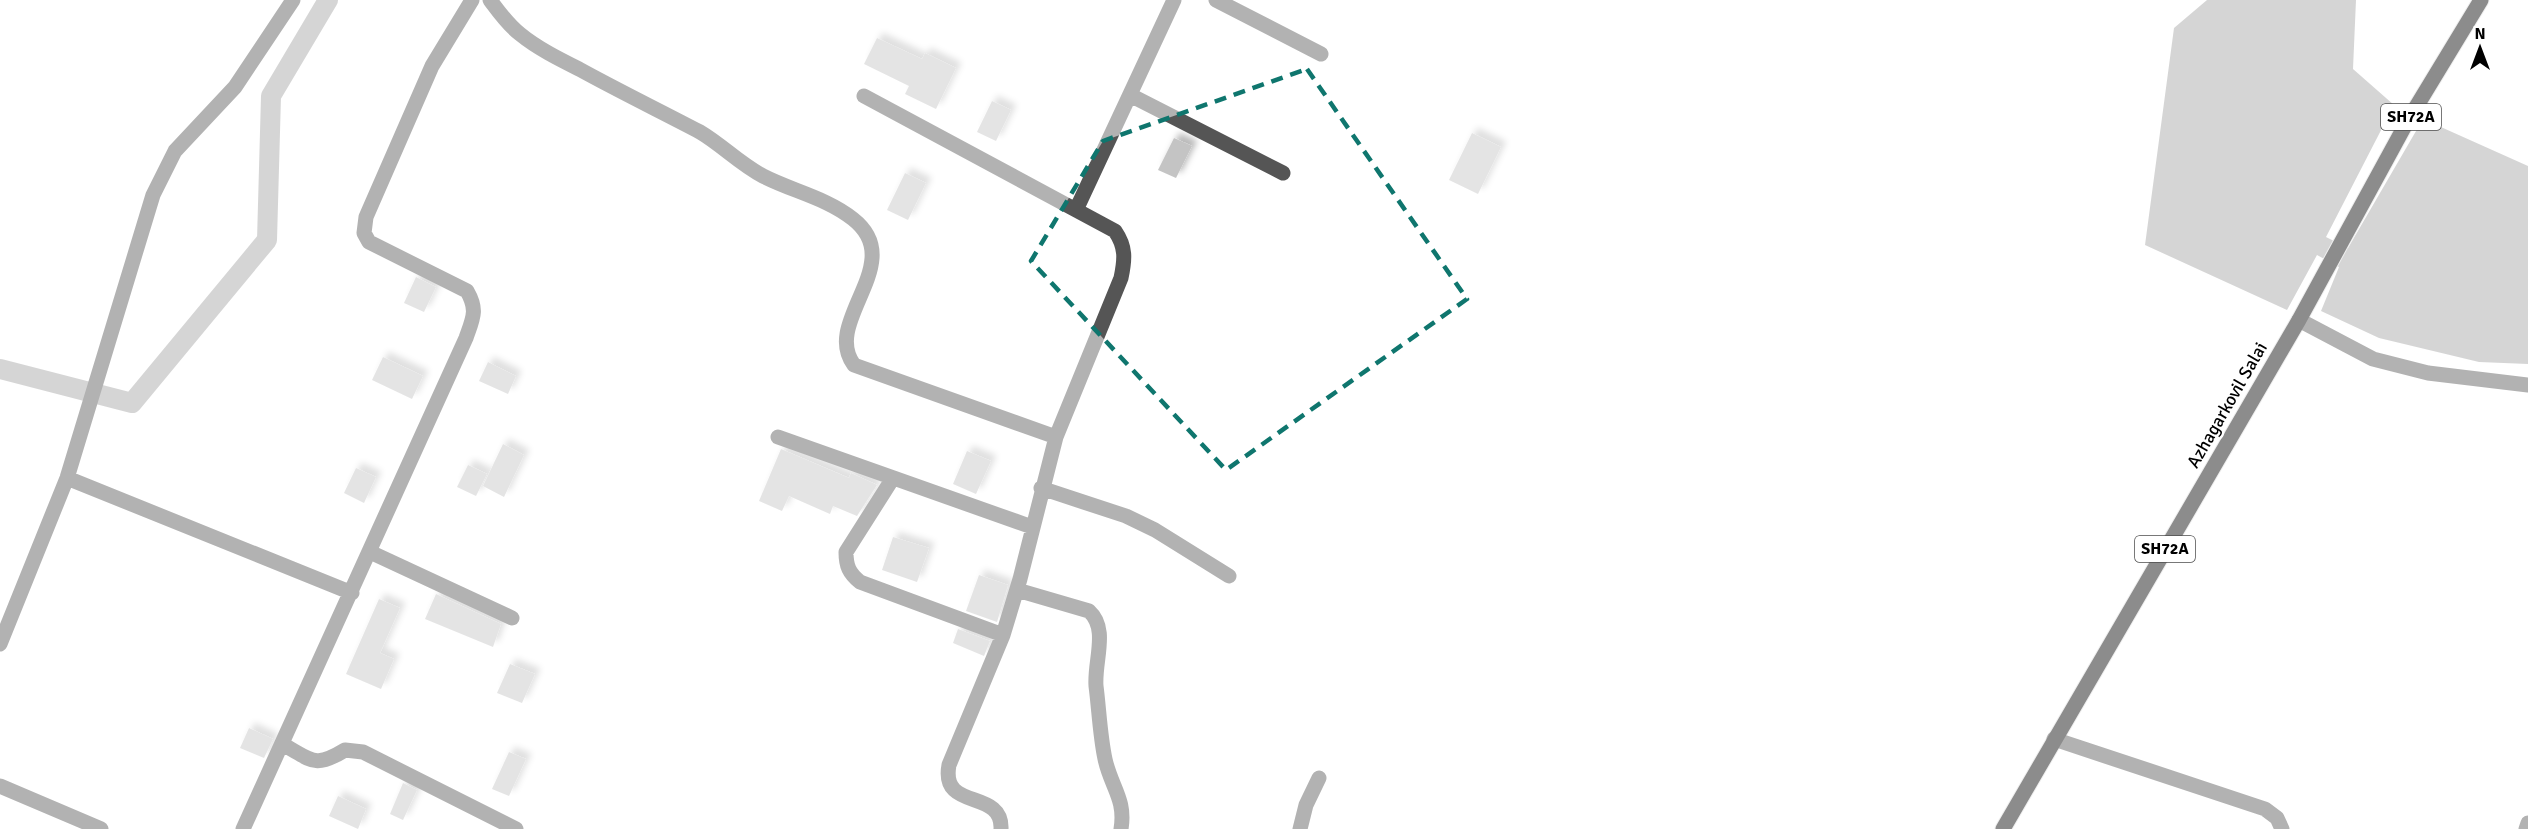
<svg xmlns="http://www.w3.org/2000/svg" width="2528" height="829" viewBox="0 0 2528 829" font-family="Signika,sans-serif">
  <defs>
    <filter id="shadow"><feDropShadow dx="5.5" dy="-5.5" stdDeviation="3" flood-color="#0004"/></filter>
  </defs>
  <rect width="100%" height="100%" fill="#fff"/>
  <path fill="#a3a3a3" d="M2207,0H2356L2353,69L2394,105L2326,237L2348,248L2423,119L2528,166V364L2479,362L2379,338L2321,311L2339,267L2317,255L2287,310L2145,245L2174,28Z"/>
  <g fill="none" stroke-linecap="round" stroke-linejoin="round">
    <path stroke="#a3a3a3" stroke-width="20" d="M0,369L132,403L267,240L271,96L328,0"/>
  </g>
  <path fill="#c4c4c4" filter="url(#shadow)" d="M877,38L922,59L925,53L956,68L936,109L905,94L909,86L864,64Z
    M992,101L1011,110L996,141L977,132Z
    M1472,133L1501,147L1478,194L1449,180Z
    M1174,138L1192,146L1176,178L1158,170Z
    M905,173L926,183L908,220L887,210Z
    M416,277L436,287L424,312L404,303Z
    M383,357L423,376L412,399L372,380Z
    M488,362L516,376L508,394L479,381Z
    M503,444L524,455L504,497L483,486Z
    M781,449L849,478L851,473L877,485L857,516L833,506L830,514L789,496L782,511L759,501Z
    M967,451L991,461L976,494L953,484Z
    M468,465L487,474L476,496L457,487Z
    M356,468L376,477L364,503L344,493Z
    M893,537L929,548L917,582L882,570Z
    M979,575L1008,585L997,622L966,611Z
    M436,594L501,624L493,647L425,619Z
    M379,599L400,608L380,653L394,659L381,689L346,674Z
    M958,629L990,641L984,656L953,643Z
    M510,664L535,674L522,703L497,693Z
    M249,728L273,739L264,758L240,748Z
    M509,752L526,759L509,796L492,789Z
    M403,783L417,790L403,820L390,814Z
    M338,796L366,809L358,829L329,816Z"/>
  <g fill="none" stroke-linecap="round" stroke-linejoin="round">
    <defs>
      <path id="major" d="M2003,829L2299,320L2407,122L2481,0"/>
    </defs>
    <use href="#major" stroke="#dbdbdb" stroke-width="17"/>
    <path stroke="#555" stroke-width="15" d="M490,0C499,12 508,25 520,34C537,48 559,59 579,69C619,91 660,111 700,132C722,145 740,164 763,176C792,191 827,198 853,219C909,263 821,321 854,365L1056,437
      M1216,0L1321,54
      M1130,95L1283,173
      M864,96L1115,231C1126,247 1125,259 1121,278L1056,437L1020,579L1003,635L949,765C940,812 1003,788 1001,829
      M1076,210L1174,0
      M2299,320L2373,359L2428,373L2528,385
      M778,437L1032,527
      M67,478L352,593
      M893,478L846,552C846,566 849,573 860,582L1003,635
      M1041,488L1126,516L1155,530L1229,576
      M370,552L512,618
      M1017,590L1089,611C1109,629 1094,661 1096,686C1099,709 1100,736 1105,759C1111,787 1126,799 1121,829
      M0,644L67,478L153,195L175,151L235,87L293,0
      M2054,739L2265,809L2277,818L2282,829
      M282,744C312,760 314,769 345,750L363,752L516,829
      M0,786L101,829
      M243,829L466,338C473,318 478,310 467,291L369,242L364,233L366,217L432,66L472,0
      M1300,829L1306,805L1319,778
      M2526,829L2528,823"/>
    <use href="#major" stroke="#000" stroke-width="15"/>
  </g>
  <path d="M0 0H2528V829H0ZM1307,69L1467,299L1226,470L1031,261L1103,141Z" fill="#fff" fill-opacity=".55" fill-rule="evenodd"/>
  <path fill="none" stroke="#0f766e" stroke-width="4.5" stroke-dasharray="12 8" stroke-linejoin="round" d="M1307,69L1467,299L1226,470L1031,261L1103,141Z"/>
  <g text-anchor="middle" dominant-baseline="central" stroke-width="4.5" stroke-linejoin="round" paint-order="stroke">
    <g fill="#fff" stroke="#4c4c4c" stroke-width="1.5">
      <rect x="2381" y="104" width="60" height="26" rx="4.5"/>
      <rect x="2135" y="536" width="60" height="26" rx="4.5"/>
    </g>
    <g font-size="16" font-weight="bold" fill="#000">
      <text x="2411" y="117">SH72A</text>
      <text x="2165" y="549">SH72A</text>
    </g>
    <g font-size="18" fill="#000" stroke="#fff">
      <text transform="translate(2227 405) rotate(-60)">Azhagarkovil Salai</text>
    </g>
  </g>
  <g transform="translate(2480 48)" stroke="#ffffff" stroke-width="4.5" paint-order="stroke">
  <path d="M0-4.5L10 22L0 15L-10 22Z" fill="#000000"/>
  <text y="-9" font-size="16" font-weight="bold" text-anchor="middle" fill="#000000">N</text>
  </g>
</svg>
